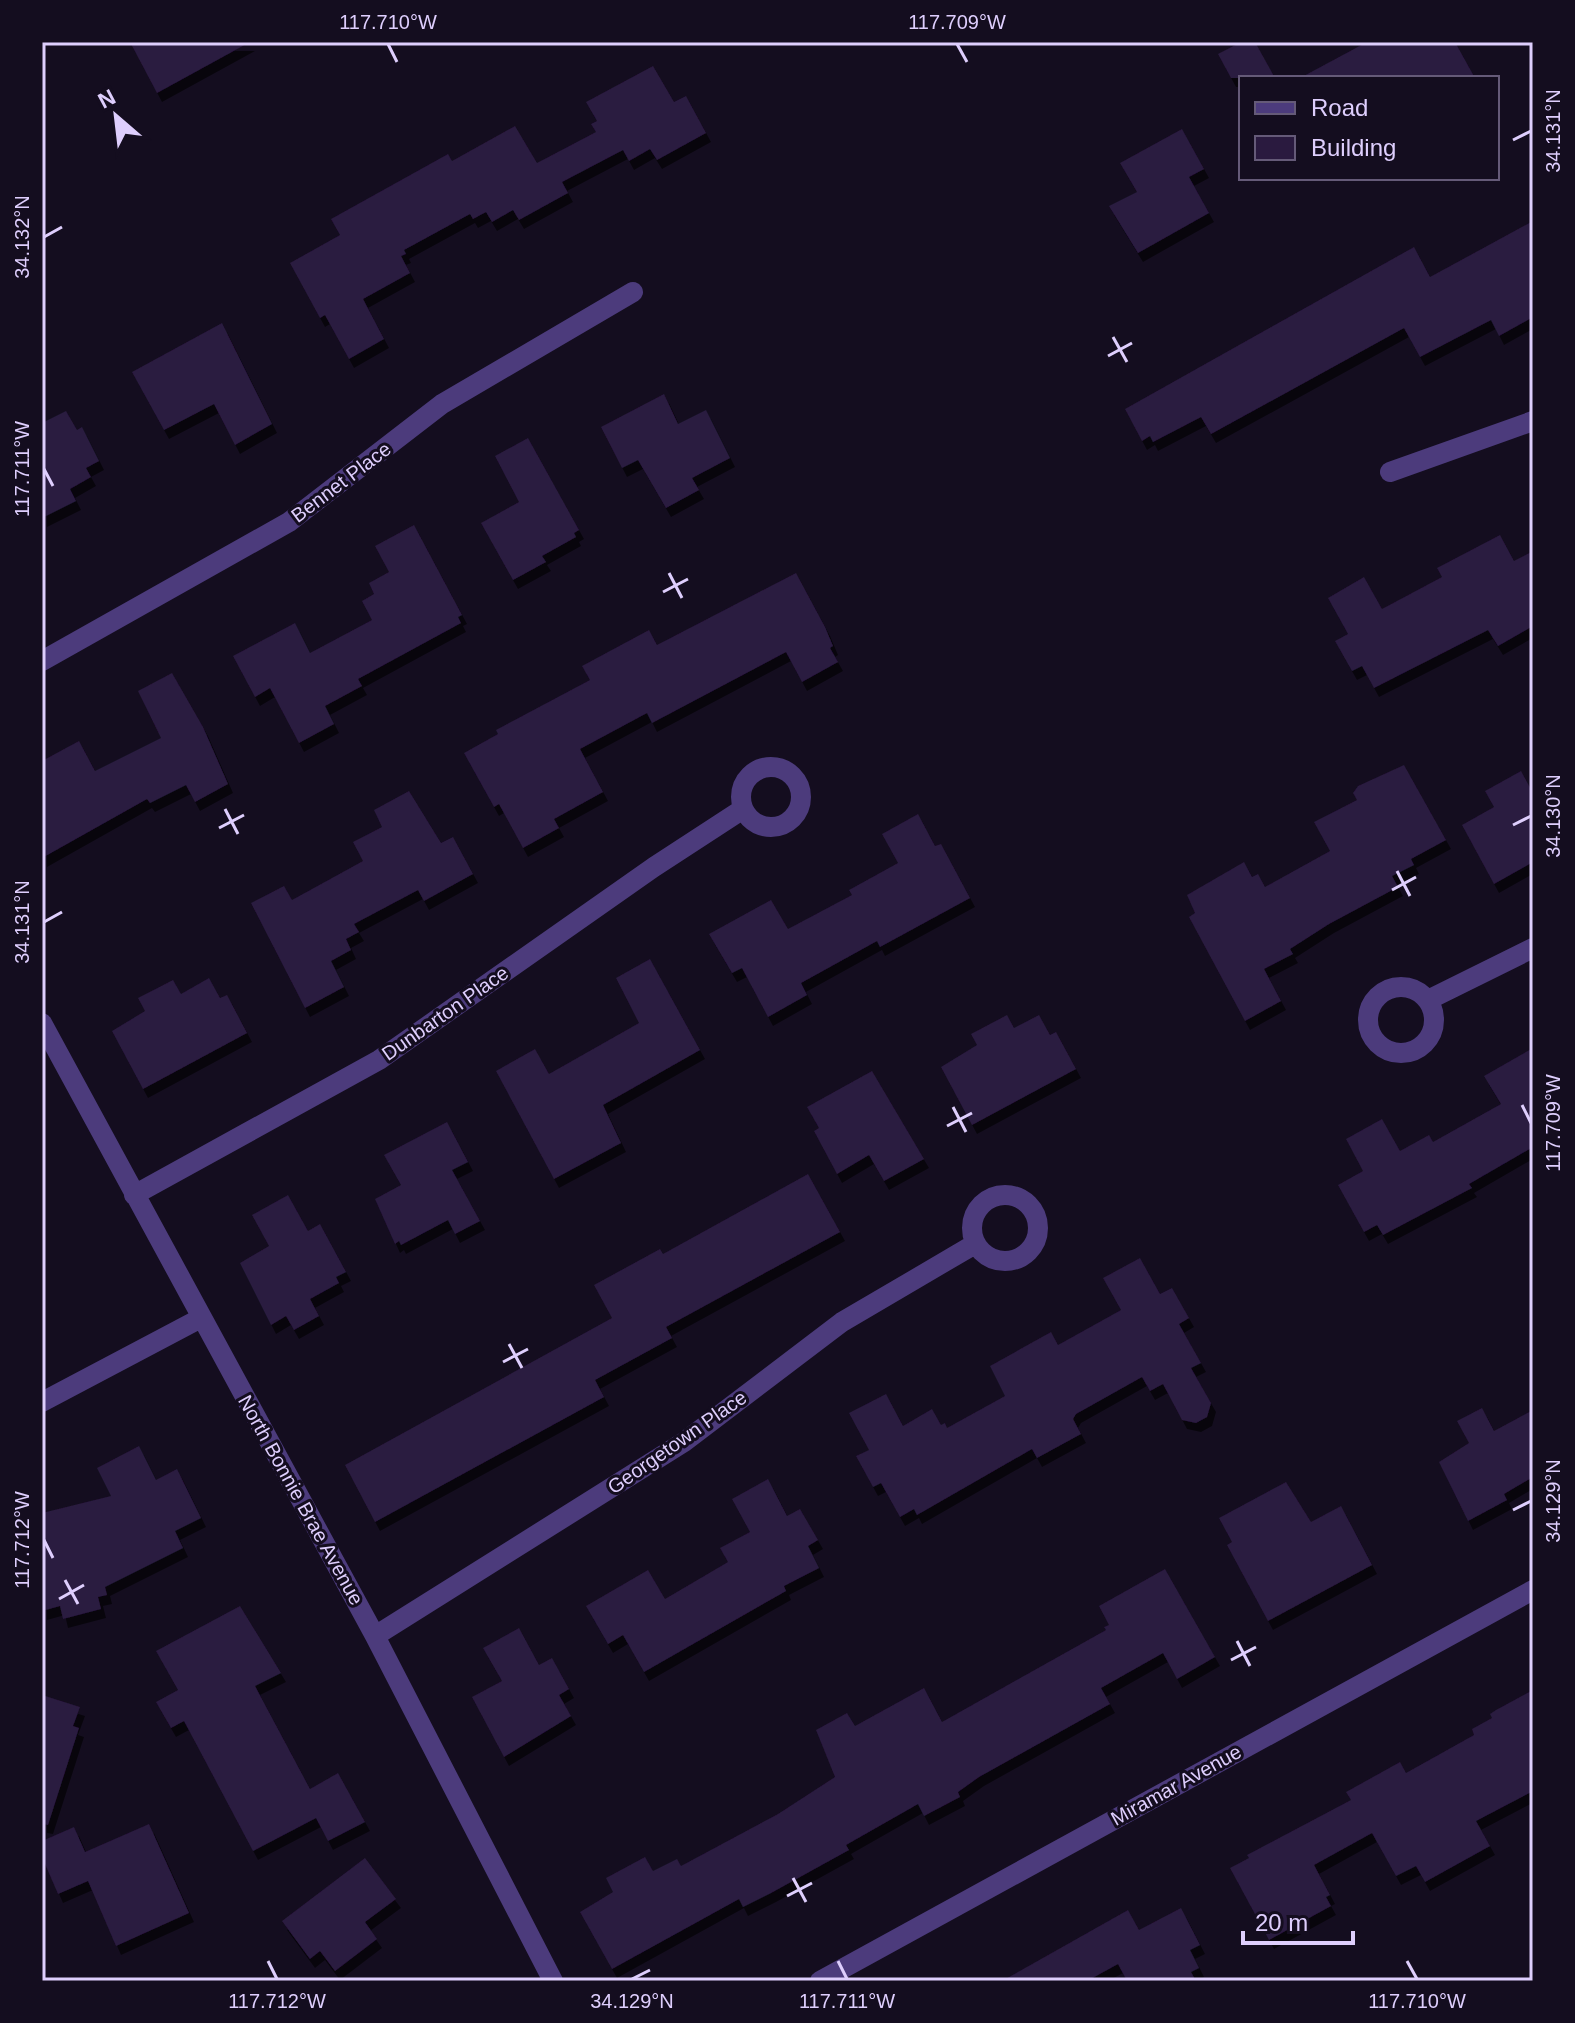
<svg xmlns="http://www.w3.org/2000/svg" width="1575" height="2023" viewBox="0 0 1575 2023" font-family="Arial,sans-serif">
  <defs>
    <filter id="shadow"><feDropShadow dx="5" dy="9" stdDeviation="0" flood-color="#0009"/></filter>
  </defs>
  <rect width="100%" height="100%" fill="#140d1f"/>
  <path fill="#2a1a3f" filter="url(#shadow)" d="M130,42H250L157,93Z
    M1241,42H1255L1275,78H1231L1218,54Z
    M1367,42H1455L1475,78H1300Z
    M653,66L674,102L686,96L706,133L657,160L650,149L629,161L623,150L562,182L568,193L519,220L513,210L492,222L486,212L473,219L470,214L404,250L406,254L401,256L410,273L363,299L384,339L349,359L325,315L320,318L290,263L340,235L331,219L448,154L452,161L515,126L537,163L596,132L591,124L597,121L586,102Z
    M1182,129L1204,169L1189,177L1209,213L1138,253L1109,206L1137,192L1120,163Z
    M1533,221V317L1499,336L1491,320L1420,357L1404,328L1211,434L1201,417L1153,442L1150,436L1142,441L1125,409L1414,247L1430,277Z
    M222,323L272,424L235,445L214,404L164,430L132,372Z
    M664,394L678,424L706,410L730,458L692,478L699,490L666,508L638,460L622,468L601,427Z
    M66,411L77,430L82,427L99,461L86,468L91,477L70,489L76,501L42,518V423Z
    M528,438L579,530L574,533L576,537L542,556L546,562L513,580L481,523L519,502L495,456Z
    M414,525L462,615L458,617L461,623L358,679L362,686L325,706L334,724L299,743L270,688L255,697L233,656L295,623L310,653L372,620L362,601L374,594L369,583L389,572L375,546Z
    M1500,535L1514,561L1533,551V626L1498,646L1488,630L1374,688L1362,666L1352,671L1335,641L1348,634L1328,598L1364,577L1382,609L1442,577L1437,568Z
    M796,573L825,627L833,646L830,648L838,662L802,682L786,652L652,723L647,713L580,749L603,792L554,819L559,828L523,848L499,804L494,807L464,753L498,734L496,730L590,680L582,666L649,630L657,645Z
    M172,673L203,727L228,784L195,802L186,785L150,803L147,799L42,858V761L79,741L95,771L161,738L138,691Z
    M1404,765L1446,840L1411,859L1414,865L1392,876L1398,887L1329,924L1290,949L1293,954L1264,969L1281,1001L1245,1021L1189,917L1195,913L1187,895L1244,862L1252,877L1258,874L1265,887L1330,851L1314,822L1357,800L1353,793L1358,786Z
    M1521,771L1533,793V862L1494,884L1462,825L1494,807L1485,791Z
    M409,791L441,843L453,837L473,874L424,901L418,890L354,924L359,932L346,939L351,950L331,961L344,987L305,1008L251,903L284,886L292,900L363,861L353,842L382,827L374,810Z
    M918,814L935,846L941,844L970,898L880,947L877,941L801,983L807,995L768,1017L742,968L732,973L709,934L771,900L788,929L852,895L849,890L898,863L882,834Z
    M650,959L700,1050L603,1105L621,1143L554,1179L496,1071L535,1049L549,1074L639,1023L616,978Z
    M209,978L220,998L227,995L247,1033L143,1089L112,1031L145,1011L138,998L173,980L181,994Z
    M1007,1015L1014,1028L1039,1015L1050,1035L1056,1032L1076,1069L972,1125L941,1067L977,1045L971,1034Z
    M1533,1048V1147L1469,1184L1472,1188L1383,1235L1377,1225L1364,1232L1338,1185L1363,1171L1346,1139L1382,1119L1400,1151L1429,1135L1433,1142L1501,1104L1484,1076Z
    M872,1071L924,1159L884,1181L869,1155L837,1174L814,1131L819,1128L807,1107Z
    M447,1122L468,1162L452,1170L480,1221L455,1234L448,1220L401,1245L399,1241L395,1244L375,1199L401,1185L384,1155Z
    M808,1174L840,1232L666,1327L672,1338L595,1380L604,1397L375,1522L345,1465L612,1318L594,1285L660,1249L663,1254Z
    M288,1195L308,1231L320,1224L346,1272L336,1277L339,1283L310,1299L319,1316L294,1330L286,1316L271,1325L240,1263L269,1246L252,1215Z
    M1140,1258L1160,1294L1172,1288L1189,1318L1179,1324L1201,1363L1191,1368L1211,1403L1207,1417L1196,1423L1182,1420L1163,1384L1150,1391L1142,1377L1076,1414L1073,1419L1081,1434L1037,1458L1032,1449L917,1515L914,1509L900,1517L881,1483L873,1487L856,1456L869,1450L849,1413L886,1394L903,1426L932,1409L941,1425L945,1423L947,1428L1005,1396L990,1366L1051,1332L1058,1345L1121,1310L1103,1278Z
    M1482,1408L1494,1431L1533,1410V1477L1504,1494L1507,1500L1468,1521L1439,1462L1469,1443L1457,1421Z
    M139,1446L156,1480L177,1469L201,1518L175,1531L183,1548L105,1587L107,1595L98,1597L101,1609L63,1619L60,1606L42,1611V1513L111,1496L97,1468Z
    M768,1479L787,1516L800,1509L818,1540L808,1546L819,1568L784,1586L786,1591L644,1672L623,1635L608,1644L586,1606L648,1570L665,1599L728,1562L720,1548L750,1532L732,1499Z
    M1286,1482L1311,1522L1341,1506L1372,1565L1268,1621L1227,1545L1232,1542L1219,1518Z
    M1165,1569L1215,1657L1177,1679L1163,1653L1101,1688L1110,1704L979,1777L958,1792L960,1797L924,1816L918,1804L846,1845L849,1850L771,1893L743,1907L739,1899L612,1969L580,1912L613,1892L606,1878L645,1857L653,1871L677,1859L681,1866L778,1814L835,1777L816,1730L847,1713L855,1726L924,1688L942,1722L1106,1630L1104,1627L1109,1625L1099,1606Z
    M240,1606L281,1673L255,1686L310,1789L338,1773L365,1822L328,1841L316,1818L253,1851L184,1721L171,1728L156,1702L178,1690L156,1651Z
    M519,1628L539,1665L552,1658L569,1689L559,1695L571,1716L504,1757L472,1697L502,1681L483,1648Z
    M1533,1690V1791L1476,1821L1490,1846L1425,1882L1416,1866L1396,1876L1372,1833L1314,1865L1330,1895L1326,1897L1331,1906L1269,1940L1230,1868L1249,1858L1247,1855L1351,1800L1346,1792L1400,1762L1406,1773L1474,1735L1472,1729L1492,1718L1490,1714L1496,1710Z
    M42,1695L80,1707L73,1726L79,1728L48,1825L42,1824Z
    M149,1824L189,1913L116,1946L88,1881L58,1894L42,1857V1841L74,1827L85,1852Z
    M365,1858L396,1899L365,1922L377,1939L335,1971L320,1951L310,1959L282,1921Z
    M1181,1908L1200,1945L1190,1950L1199,1968L1191,1972L1196,1981H1127L1118,1964L1087,1981H1002L1128,1910L1139,1930Z"/>
  <g fill="none" stroke-linecap="round" stroke-linejoin="round">
    <path stroke="#4c3b7c" stroke-width="20" d="M1390,472L1533,421
      M42,661L289,522L442,404L633,292
      M741 797a30 30 0 1 1 60 0a30 30 0 1 1-60 0Z
      M1368 1020a33 33 0 1 1 66 0a33 33 0 1 1-66 0Z
      M1428,1000L1533,948
      M42,1023L375,1636L553,1981
      M972 1228a33 33 0 1 1 66 0a33 33 0 1 1-66 0Z
      M134,1195L379,1060L654,867L743,809
      M42,1402L201,1318
      M375,1636L684,1442L842,1322L975,1244"/>
    <path stroke="#4c3b7c" stroke-width="20" d="M820,1981L1533,1590"/>
  </g>
  <path fill="none" stroke="#decefd" stroke-width="3" d="M388,44L397,62M957,44L967,62M1513,140L1531,131M44,237L62,227M1113,337L1127,362M1108,356L1132,343M44,469L53,486M669,573L682,598M663,592L688,579M225,809L238,834M1513,825L1531,816M219,828L244,815M1397,871L1410,896M1392,890L1416,877M44,922L62,912M1522,1105L1531,1123M953,1107L966,1132M947,1126L972,1113M509,1344L522,1368M503,1362L528,1349M1513,1510L1531,1501M44,1540L53,1558M65,1580L78,1604M59,1599L84,1585M1237,1641L1250,1666M1231,1660L1256,1647M793,1878L806,1902M787,1896L812,1883M268,1961L277,1979M838,1961L847,1979M1407,1961L1417,1979M632,1979L650,1970"/>
  <g text-anchor="middle" dominant-baseline="central" stroke-width="6" stroke-linejoin="round" paint-order="stroke">
    <g font-size="20" fill="#decefd" stroke="#140d1f">
      <text transform="translate(341 482) rotate(-37)">Bennet Place</text>
      <text transform="translate(445 1013) rotate(-35)">Dunbarton Place</text>
      <text transform="translate(677 1442) rotate(-35)">Georgetown Place</text>
      <text transform="translate(301 1500) rotate(61)">North Bonnie Brae Avenue</text>
      <text transform="translate(1176 1785) rotate(-29)">Miramar Avenue</text>
    </g>
  </g>
  <rect width="1575" height="2023" fill="none" stroke="#140d1f" stroke-width="88"/>
  <rect x="1239" y="76" width="260" height="104" fill="#140d1f" stroke="#655a78" stroke-width="2"/>
  <rect x="1255" y="102" width="40" height="12" fill="#4c3b7c" stroke="#655a78" stroke-width="2"/>
  <text x="1311" y="116" font-size="24" fill="#decefd">Road</text>
  <rect x="1255" y="136" width="40" height="24" fill="#2a1a3f" stroke="#655a78" stroke-width="2"/>
  <text x="1311" y="156" font-size="24" fill="#decefd">Building</text>
  <g transform="translate(116 116) rotate(332)" stroke="#140d1f" stroke-width="6" paint-order="stroke">
  <path d="M0-6L14 30L0 20L-14 30Z" fill="#decefd"/>
  <text y="-12" font-size="22" font-weight="bold" text-anchor="middle" fill="#decefd">N</text>
  </g>
  <path d="M1243 1931v12h110v-12" fill="none" stroke="#decefd" stroke-width="4"/>
  <text x="1255" y="1931" font-size="24" fill="#decefd" stroke="#140d1f" stroke-width="6" paint-order="stroke">20 m</text>
  <rect x="44" y="44" width="1487" height="1935" fill="none" stroke="#decefd" stroke-width="3"/>
  <g font-size="20" text-anchor="middle" fill="#decefd">
    <text x="388" y="29">117.710°W</text>
    <text x="957" y="29">117.709°W</text>
    <text transform="translate(1553 131) rotate(-90)" y="7">34.131°N</text>
    <text transform="translate(22 237) rotate(-90)" y="7">34.132°N</text>
    <text transform="translate(22 469) rotate(-90)" y="7">117.711°W</text>
    <text transform="translate(1553 816) rotate(-90)" y="7">34.130°N</text>
    <text transform="translate(22 922) rotate(-90)" y="7">34.131°N</text>
    <text transform="translate(1553 1123) rotate(-90)" y="7">117.709°W</text>
    <text transform="translate(1553 1501) rotate(-90)" y="7">34.129°N</text>
    <text transform="translate(22 1540) rotate(-90)" y="7">117.712°W</text>
    <text x="277" y="2008">117.712°W</text>
    <text x="632" y="2008">34.129°N</text>
    <text x="847" y="2008">117.711°W</text>
    <text x="1417" y="2008">117.710°W</text>
  </g>
</svg>
